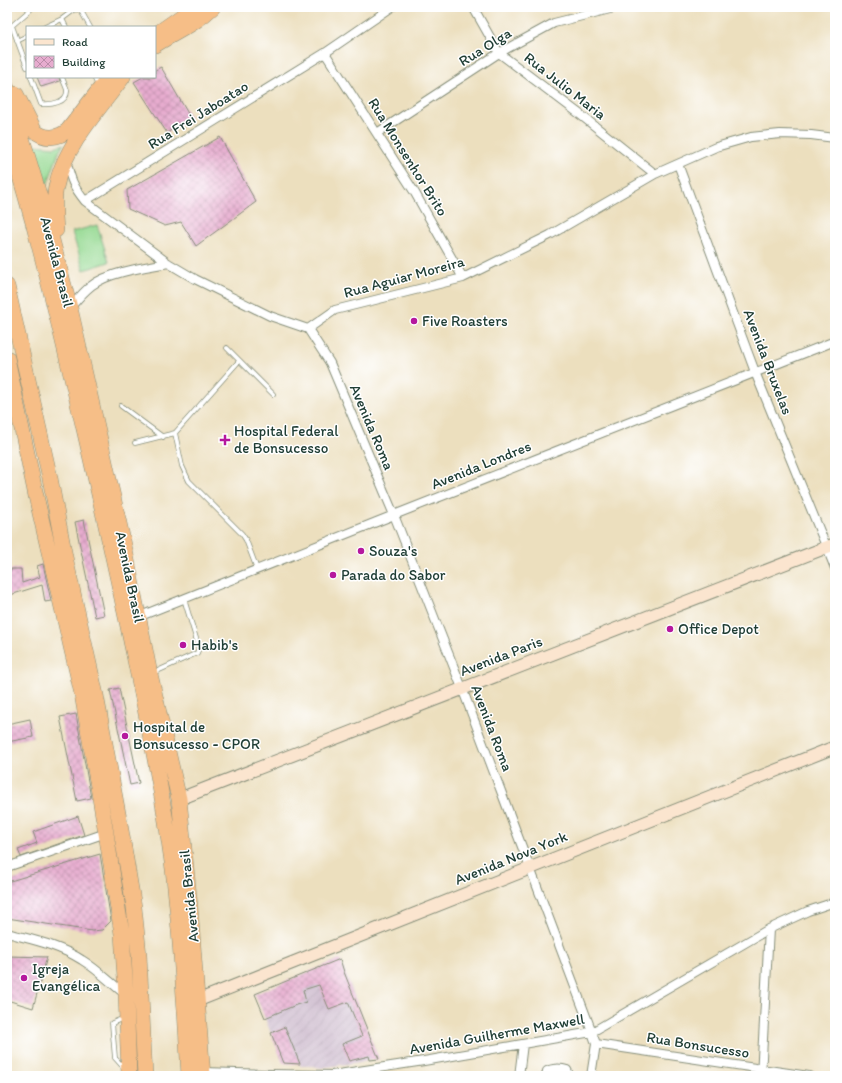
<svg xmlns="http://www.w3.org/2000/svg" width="842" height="1083" viewBox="0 0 842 1083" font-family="Itim,sans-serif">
  <defs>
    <pattern id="industrial-furrows" width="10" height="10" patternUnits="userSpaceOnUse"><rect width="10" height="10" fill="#cfbdcf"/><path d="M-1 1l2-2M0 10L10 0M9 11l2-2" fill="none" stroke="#b1a3b2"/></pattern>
    <pattern id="building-cross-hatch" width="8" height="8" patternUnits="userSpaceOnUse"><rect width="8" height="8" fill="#e7accf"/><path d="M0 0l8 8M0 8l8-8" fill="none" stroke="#bb8da9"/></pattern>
  </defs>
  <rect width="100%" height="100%" fill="#fff"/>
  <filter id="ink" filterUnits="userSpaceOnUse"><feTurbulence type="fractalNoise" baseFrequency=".025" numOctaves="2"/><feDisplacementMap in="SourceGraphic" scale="8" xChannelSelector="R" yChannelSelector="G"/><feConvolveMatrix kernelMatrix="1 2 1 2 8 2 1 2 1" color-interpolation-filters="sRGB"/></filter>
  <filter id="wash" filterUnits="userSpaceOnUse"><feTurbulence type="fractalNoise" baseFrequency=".012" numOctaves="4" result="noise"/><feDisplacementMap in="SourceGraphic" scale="16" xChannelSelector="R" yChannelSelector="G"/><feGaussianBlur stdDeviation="0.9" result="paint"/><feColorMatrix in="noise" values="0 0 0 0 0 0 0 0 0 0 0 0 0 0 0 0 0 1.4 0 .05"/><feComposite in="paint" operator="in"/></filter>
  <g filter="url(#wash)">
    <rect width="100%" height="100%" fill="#ecdfbe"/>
    <path fill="url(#industrial-furrows)" d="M340,959L379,1059L321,1068L312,1066H300V1064L283,1063L255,994Z"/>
    <path fill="#94d991" stroke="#5a8b62" d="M64,144L59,152L47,185L34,145L54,147Z
      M97,225L109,262L84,270L72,232Z"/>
    <g id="blocks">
      <path fill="url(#building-cross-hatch)" d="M161,67L190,117L167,133L134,82L143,77H155V70Z
        M37,77H59L60,81L41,87Z
        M220,137L256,202L196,246L181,222L165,226L128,209L127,190Z
        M84,520L104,615L95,617L75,522Z
        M43,564L51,601L45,602L42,585L7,596V572L11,571V569H21L22,583L40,577L37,566Z
        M119,688L139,783L130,785L110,690Z
        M76,714L91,798L77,801L60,717Z
        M30,719L33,737L7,742V724Z
        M78,816L84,835L21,857L18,850L37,843L33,832Z
        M100,854L111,921L102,930L92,931L7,918V882Z
        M7,956L47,957L33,1008L7,1000Z
        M340,959L344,972L379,1059L370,1060L369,1056L349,1061L342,1044L362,1036L348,1002L329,1009L319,985L303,990L306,1002L296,1005L265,1018L255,994Z
        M285,1027L300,1064L283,1063L271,1033Z"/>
    </g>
  </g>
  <g filter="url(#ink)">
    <use href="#blocks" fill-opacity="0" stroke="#868e79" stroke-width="1"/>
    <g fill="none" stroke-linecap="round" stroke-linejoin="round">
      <defs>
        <path id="lane" d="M62,19L74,10L80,9L90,27
          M12,26L27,67
          M45,27L62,19L66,27
          M7,30L30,10V7
          M17,41L27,36
          M31,77L41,104C50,105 68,103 67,90C66,86 63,81 62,77
          M94,77L98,86
          M227,348L273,394
          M121,406L163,437
          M175,433L182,466L189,481L242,534L246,540L257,569
          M135,443L175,433L239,361
          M153,673L197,653L199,648L184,599
          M124,1018L112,1023L115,1058L125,1069"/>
        <path id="street" d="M473,7L499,53L577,112L655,174
          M325,53L415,193L463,278
          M377,133L499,53L554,23L618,7
          M66,160C71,179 72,185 85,201L168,263L195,279L270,316L308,329
          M678,164L755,372L835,568
          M85,201L325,53L392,7
          M70,308C76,301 83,292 91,286C108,272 146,267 168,263
          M308,329L330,363L394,515L462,688L592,1032L596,1044L591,1076
          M308,329L335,310L463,278L550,235L655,174L716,147L751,137L780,134L811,135L835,138
          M138,617L394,515L835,341
          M7,867L106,833
          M7,933C33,940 59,945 82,960C97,969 111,983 125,994
          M596,1044L809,1076
          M203,1072L268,1074L332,1075L424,1061L592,1032L769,929L808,911L835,902
          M519,1076L523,1044
          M546,1076L547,1071C552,1068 561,1068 567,1070L568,1072V1076
          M761,1076L769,929"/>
        <path id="secondary" d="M179,799L835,544
          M199,1000L835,747"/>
        <path id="highway" d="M155,35L195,7
          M155,45C177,31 193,26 213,7
          M7,88L47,221L70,308L124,545L150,674L179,799L190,906L203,1076
          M16,94L35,131C45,140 59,138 68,130L109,77
          M7,134C38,231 60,330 84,429C99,493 113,557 127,622C144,704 162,786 173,869C181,938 185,1007 189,1076
          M56,230C55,216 53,201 56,187C63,148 100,108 123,77
          M7,286L50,478L65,557L96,695L120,824L134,907L139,955L145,1076
          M7,358L36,496L82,694L106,833L122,934L126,994L129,1076"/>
      </defs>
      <use href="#lane" stroke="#868e79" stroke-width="5.5"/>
      <use href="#street" stroke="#868e79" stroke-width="10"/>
      <use href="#secondary" stroke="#868e79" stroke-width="14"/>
      <use href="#highway" stroke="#868e79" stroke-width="16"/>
      <use href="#lane" stroke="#fff" stroke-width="4"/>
      <use href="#street" stroke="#fff" stroke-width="8"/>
      <use href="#secondary" stroke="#fbe5cf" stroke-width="12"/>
      <use href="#highway" stroke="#f6be87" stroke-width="15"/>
    </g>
  </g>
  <g fill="#b5179e" stroke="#fff" stroke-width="1.5">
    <circle cx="414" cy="321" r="4"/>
    <path d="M223 434h4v4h4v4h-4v4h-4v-4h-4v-4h4z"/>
    <circle cx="361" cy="551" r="4"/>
    <circle cx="333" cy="575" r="4"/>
    <circle cx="670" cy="629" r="4"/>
    <circle cx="183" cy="645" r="4"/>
    <circle cx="125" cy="736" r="4"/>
    <circle cx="24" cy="978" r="4"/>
  </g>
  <g text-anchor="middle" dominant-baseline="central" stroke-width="3" stroke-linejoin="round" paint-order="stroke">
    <g font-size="15" fill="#1f3d34" stroke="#fff">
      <text transform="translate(485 47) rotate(-32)">Rua Olga</text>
      <text transform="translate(565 86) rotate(38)">Rua Julio Maria</text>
      <text transform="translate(198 115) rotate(-32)">Rua Frei Jaboatao</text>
      <text transform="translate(408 157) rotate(58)">Rua Monsenhor Brito</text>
      <text transform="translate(57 262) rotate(75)">Avenida Brasil</text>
      <text transform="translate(404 277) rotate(-15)">Rua Aguiar Moreira</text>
      <text transform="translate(768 362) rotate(69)">Avenida Bruxelas</text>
      <text transform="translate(372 427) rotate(67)">Avenida Roma</text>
      <text transform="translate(481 465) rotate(-22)">Avenida Londres</text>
      <text transform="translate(130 577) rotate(78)">Avenida Brasil</text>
      <text transform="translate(501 656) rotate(-21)">Avenida Paris</text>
      <text transform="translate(492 728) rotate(69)">Avenida Roma</text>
      <text transform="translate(511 858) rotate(-22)">Avenida Nova York</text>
      <text transform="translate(189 896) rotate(-96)">Avenida Brasil</text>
      <text transform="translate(497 1034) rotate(-10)">Avenida Guilherme Maxwell</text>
      <text transform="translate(698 1045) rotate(9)">Rua Bonsucesso</text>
    </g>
    <g font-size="15" fill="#1f3d34" stroke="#fff" text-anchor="start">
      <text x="422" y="321">Five Roasters</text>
      <text x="234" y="431">Hospital Federal<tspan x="234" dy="17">de Bonsucesso</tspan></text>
      <text x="369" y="551">Souza's</text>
      <text x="341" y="575">Parada do Sabor</text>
      <text x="678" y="629">Office Depot</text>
      <text x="191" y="645">Habib's</text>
      <text x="133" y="727">Hospital de<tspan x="133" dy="17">Bonsucesso - CPOR</tspan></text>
      <text x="32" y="969">Igreja<tspan x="32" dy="17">Evangélica</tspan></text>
    </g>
  </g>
  <rect width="842" height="1083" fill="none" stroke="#fff" stroke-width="24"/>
  <rect x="26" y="26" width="130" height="52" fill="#ffffff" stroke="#a5b1ae"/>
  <rect x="34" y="39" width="20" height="6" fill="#fbe5cf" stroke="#a5b1ae"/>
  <text x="62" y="46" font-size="12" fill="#1f3d34">Road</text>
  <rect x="34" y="56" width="20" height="12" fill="url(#building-cross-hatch)" stroke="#a5b1ae"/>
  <text x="62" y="66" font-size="12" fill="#1f3d34">Building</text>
</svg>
